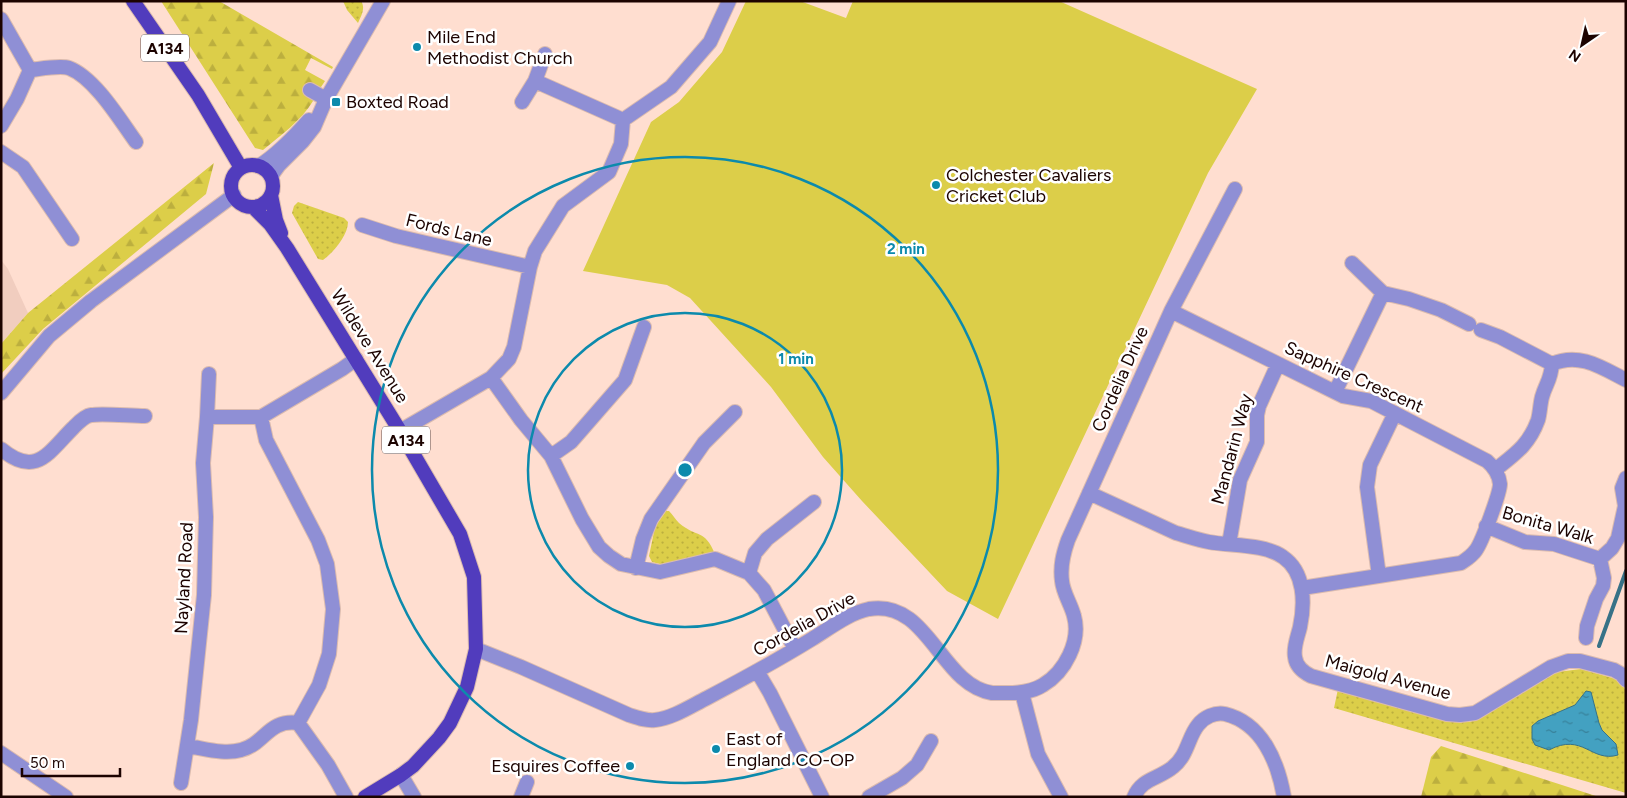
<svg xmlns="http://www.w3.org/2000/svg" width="1627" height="798" viewBox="0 0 1627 798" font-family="Figtree,sans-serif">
  <defs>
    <pattern id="grass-dots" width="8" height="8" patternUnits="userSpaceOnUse" patternTransform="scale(1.25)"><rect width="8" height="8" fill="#dcce49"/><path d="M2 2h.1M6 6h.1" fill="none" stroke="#bcaf3e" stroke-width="1.8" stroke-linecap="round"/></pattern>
    <pattern id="forest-firs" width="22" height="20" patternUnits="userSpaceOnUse" patternTransform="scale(1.25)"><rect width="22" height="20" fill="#dcce49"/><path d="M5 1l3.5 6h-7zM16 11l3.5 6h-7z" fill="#bcaf3e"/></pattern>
    <pattern id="water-ripples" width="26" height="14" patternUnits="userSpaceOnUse" patternTransform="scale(1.25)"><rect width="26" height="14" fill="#43a1c1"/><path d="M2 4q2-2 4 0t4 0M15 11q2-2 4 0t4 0" fill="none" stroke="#37819a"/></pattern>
  </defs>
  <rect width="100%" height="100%" fill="#ffded0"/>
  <path fill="#f1cdbf" d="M1,260L8,269L28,313L1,344Z"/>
  <path fill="url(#grass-dots)" d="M343,1H361C366,9 361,16 358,23L347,10Z
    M298,202L344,218L348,222C348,235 334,252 323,260L318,259L292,213L294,206Z
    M666,511H669C673,515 675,519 679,523C698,539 704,528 715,554L664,565L652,562L649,556L655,527Z
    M1581,669L1616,679L1622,683L1626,692V793L1334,708L1338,689L1469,722L1475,720L1557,672Z"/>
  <path fill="url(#forest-firs)" d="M161,1H219L333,67L332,69L311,58L305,70L325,81L321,87H317L307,83L303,89L313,98V101C301,121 281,135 263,150L255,148Z
    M214,163L206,194L43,329L1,374V344L28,313Z
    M1441,746L1599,797H1421L1431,757Z"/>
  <path fill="#dcce49" d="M746,1H800L846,18L853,1H1059L1257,89L1208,173L998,619L947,591L862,501L823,457L771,387L690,298L667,285L583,271L651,122L679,102L722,52Z"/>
  <path fill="url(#water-ripples)" stroke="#377287" d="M1586,691L1591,692L1599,723L1602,730L1616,744L1618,755C1591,763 1583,732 1549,750L1535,745L1532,739V726L1538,721L1575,705Z"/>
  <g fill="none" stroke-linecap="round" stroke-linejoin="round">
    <path stroke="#377287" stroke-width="4" d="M1599,646L1626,571"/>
    <defs>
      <path id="minor" d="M1,19L30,70L17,99L1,126
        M30,70C40,69 60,65 69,68C95,78 120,120 136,142
        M535,81L623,120
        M310,90L326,99
        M522,102L535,81L545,54
        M1,152L23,167L72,239
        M259,166C278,154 294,137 309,120
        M271,176L279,165L303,141L314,127L326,99L383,1
        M362,225L396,236L530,267
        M1352,263L1383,293L1409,299L1441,310L1469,324
        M1171,311L1343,396L1371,401L1487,461C1494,467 1499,474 1500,484C1500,493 1482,542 1476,550C1472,556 1467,559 1461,563L1302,588
        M1481,330L1500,337L1552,364C1551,380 1546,383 1542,397C1540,405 1540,413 1538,420C1529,445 1515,454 1495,470
        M1552,364C1579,352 1601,367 1626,380
        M491,378L521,420L551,456L582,519L599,547L609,556L621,564L660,572L715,559L749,573L764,590L795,649
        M1335,392L1383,293
        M207,417H261L342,369L356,359
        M261,417L266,440L318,540L327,564L333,609L329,654L319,685L298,723
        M400,431L491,378L509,359L514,347L530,267L535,251L563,206L609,172L621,144L623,120L671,87L710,42L729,1
        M1,449C36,478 48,453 73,428C77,424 84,416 91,415C103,413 131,416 145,416
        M551,456L571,442L625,380L644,327
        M1089,493L1176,533C1187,536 1198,540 1209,542C1231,546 1265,544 1283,557C1305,572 1305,603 1300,627C1298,636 1293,647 1295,657C1296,666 1303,672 1311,676L1447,714L1460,715L1475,713L1551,667L1568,661H1580L1614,670L1621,674L1626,680
        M1486,526L1525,542L1554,544L1600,559L1604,578L1603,586L1596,599L1587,626L1586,638
        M1229,544L1240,480L1257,442V415L1259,406L1278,364
        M1600,559L1612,548L1618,538L1625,506L1622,488L1626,478
        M636,568L643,539L651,519L704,443L735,412
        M749,573L755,553L767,539L814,502
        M1379,576L1367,487L1370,465L1395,413
        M476,649L521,667L629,715C638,718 646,721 655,720C673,718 691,706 707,698C743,679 778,660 812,639C830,628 849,613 869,609C929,599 940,685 992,693C997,693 1002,693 1007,693C1020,693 1032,692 1043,685C1065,672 1081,641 1074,616C1071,604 1063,593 1062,581C1060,566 1063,554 1068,540L1171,311L1235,189
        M757,671L770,693L822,797
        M1022,693L1038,754L1061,797
        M187,746C203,748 224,755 241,750C265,744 268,719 298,723L328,765L346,797
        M1,753L66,797
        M401,775L414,797
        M181,783L191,720L204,595L206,517L203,463L207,417L209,374
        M521,797L527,782
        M869,797L902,778L917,765L931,741
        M1134,797C1142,778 1159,779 1173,767C1188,755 1188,737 1198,725C1204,717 1215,712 1225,714C1262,723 1278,762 1284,797"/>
      <path id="tertiary" d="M1,393L49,336L91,301L234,195"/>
      <path id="primary" d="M133,1L198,95L241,168
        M231 186a21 21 0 1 1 42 0a21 21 0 1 1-42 0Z
        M271,195L276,220L281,233
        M253,207L270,224L287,248L400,431L460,534L474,577L476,649L467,687L450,723L439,738L413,766L401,775L365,797"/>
    </defs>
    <use href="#minor" stroke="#dbbbaf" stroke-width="16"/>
    <use href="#tertiary" stroke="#dbbbaf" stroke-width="16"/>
    <use href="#primary" stroke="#dbbbaf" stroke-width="16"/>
    <use href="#minor" stroke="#8f8fd5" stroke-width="14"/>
    <use href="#tertiary" stroke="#8f8fd5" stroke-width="14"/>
    <use href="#primary" stroke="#513cbd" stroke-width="14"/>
  </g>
  <g fill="none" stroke="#0c8aac" stroke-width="2.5">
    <circle cx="685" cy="470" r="157"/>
    <circle cx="685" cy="470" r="313"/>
  </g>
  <g fill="#0c8aac" stroke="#fff" stroke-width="2">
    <circle cx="417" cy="47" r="5"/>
    <rect x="331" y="97" width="10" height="10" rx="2.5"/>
    <circle cx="936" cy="185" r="5"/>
    <circle cx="716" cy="749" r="5"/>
    <circle cx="630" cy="766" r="5"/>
  </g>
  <g text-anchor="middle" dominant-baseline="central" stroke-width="5" stroke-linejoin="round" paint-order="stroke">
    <g fill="#fff" stroke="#604f4c" stroke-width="1">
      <rect x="141" y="34.5" width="48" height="27" rx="4"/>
      <rect x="382" y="426.5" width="48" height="27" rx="4"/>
    </g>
    <g font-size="16" font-weight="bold" fill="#1c0300">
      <text x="165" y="48">A134</text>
      <text x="406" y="440">A134</text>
    </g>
    <g font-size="18" fill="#1c0300" stroke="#fff" text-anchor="start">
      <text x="427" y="37">Mile End<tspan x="427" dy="21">Methodist Church</tspan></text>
      <text x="346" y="102">Boxted Road</text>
      <text x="946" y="175">Colchester Cavaliers<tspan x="946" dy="21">Cricket Club</tspan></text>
      <text x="726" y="739">East of<tspan x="726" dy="21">England CO-OP</tspan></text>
      <text x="620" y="766" text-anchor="end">Esquires Coffee</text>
    </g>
    <g font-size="18" fill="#1c0300" stroke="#fff">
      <text transform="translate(449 230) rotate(14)">Fords Lane</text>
      <text transform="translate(370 346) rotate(58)">Wildeve Avenue</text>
      <text transform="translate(1354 377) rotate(24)">Sapphire Crescent</text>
      <text transform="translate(1120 379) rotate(-66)">Cordelia Drive</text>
      <text transform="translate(1232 449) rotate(-75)">Mandarin Way</text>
      <text transform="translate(1548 525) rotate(16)">Bonita Walk</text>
      <text transform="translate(184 578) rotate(-87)">Nayland Road</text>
      <text transform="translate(804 624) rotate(-29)">Cordelia Drive</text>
      <text transform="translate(1388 677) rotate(15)">Maigold Avenue</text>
    </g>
  </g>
  <circle cx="685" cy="470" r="8" fill="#0c8aac" stroke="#fff" stroke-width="2.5"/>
  <g font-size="15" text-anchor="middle" font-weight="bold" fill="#0c8aac" stroke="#fff" stroke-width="5" stroke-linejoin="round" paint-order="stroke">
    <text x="906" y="254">2 min</text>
    <text x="796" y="364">1 min</text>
  </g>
  <rect width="1627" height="798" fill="none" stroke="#1c0300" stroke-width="5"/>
  <g transform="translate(1582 45) rotate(214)" stroke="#ffffff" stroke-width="4" paint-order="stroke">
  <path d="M0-4L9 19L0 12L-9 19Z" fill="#1c0300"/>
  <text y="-8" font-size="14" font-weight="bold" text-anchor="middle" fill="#1c0300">N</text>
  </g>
  <path d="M22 768v8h98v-8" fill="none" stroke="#1c0300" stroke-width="2.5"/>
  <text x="30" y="768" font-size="15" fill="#1c0300" stroke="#ffffff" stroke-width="4" paint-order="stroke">50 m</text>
</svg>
